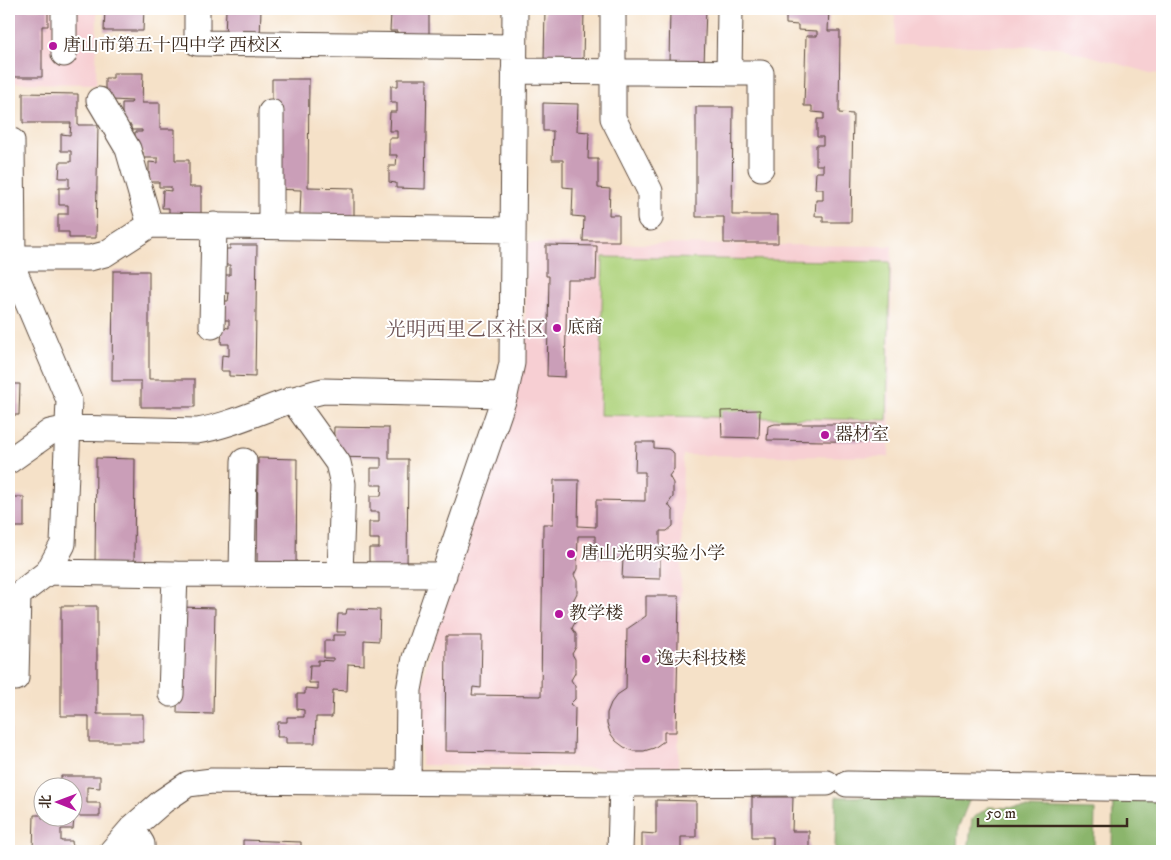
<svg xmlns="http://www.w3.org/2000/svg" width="1171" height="860" viewBox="0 0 1171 860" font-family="'IM FELL DW Pica','Noto Serif SC',serif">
  <rect width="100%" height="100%" fill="#fff"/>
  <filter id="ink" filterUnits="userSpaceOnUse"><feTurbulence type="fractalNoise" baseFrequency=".02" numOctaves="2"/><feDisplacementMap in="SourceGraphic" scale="10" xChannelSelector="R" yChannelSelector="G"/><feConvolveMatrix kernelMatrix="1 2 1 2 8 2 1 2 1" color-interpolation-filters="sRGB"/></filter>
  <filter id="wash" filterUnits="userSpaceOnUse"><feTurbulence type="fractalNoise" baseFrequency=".0096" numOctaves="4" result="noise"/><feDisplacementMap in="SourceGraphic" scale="20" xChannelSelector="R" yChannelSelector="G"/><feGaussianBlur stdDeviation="1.12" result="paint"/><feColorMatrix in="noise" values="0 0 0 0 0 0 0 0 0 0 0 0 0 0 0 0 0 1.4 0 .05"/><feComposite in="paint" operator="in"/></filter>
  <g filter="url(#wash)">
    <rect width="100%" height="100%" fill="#f5e1c8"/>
    <path fill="#f7cfd3" d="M9,9H97L96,84L9,83Z
      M886,9H1162V74L1151,73L1059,47L895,45V16Z
      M526,243L892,246L889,457L683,455L678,769L421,765L422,684L429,651L525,353Z"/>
    <path fill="#afd37d" stroke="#757e4e" d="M603,257L890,262L887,420L600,415Z"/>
    <path fill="#8bb56c" stroke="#637045" d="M971,796L958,828L957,851H835L836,797Z
      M1113,797L1162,798V851H1112Z
      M988,807L1095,810L1094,851H968L972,819Z"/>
    <g id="blocks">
      <path fill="#ca9eb8" d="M18,9H48V26H42V77H9V11H18Z
        M105,9H144L143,31H104Z
        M226,9H261L260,39L225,38Z
        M399,9L429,10V39L397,38V31H390L391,13L399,14Z
        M545,9H584L583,62L544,61Z
        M670,9H706L704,64L669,63Z
        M786,9H829L828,31H840L839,113L853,114L851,222H823V216H815L816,200H823V189H815L816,172H823V165H816V145H823V137H817V119H824V113L812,112V106H804L806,36H817V31L798,30V25L786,24Z
        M113,73H143L142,103H160V129H175V160H189V187H201V216H169V208H162L163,190L171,191V187H159V182H149V162L158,163V158H143V152H135V132H142V130H131V125H122V103H131L132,101L112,100V96H105V78H113Z
        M272,79H309L308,187L354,188V216L300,215L301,190L272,189Z
        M398,79H427L425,189L396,188V183L389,182V166H396L397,155H389V138H397V131H389L390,112H397V103H391V86H398Z
        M23,93L78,94V125H98L96,238H69V232H58V214H68V205H59V188H69V178H59L60,162H71V151H61V134L70,135L71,123H23Z
        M543,103L578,104L577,131L589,132L588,159H598V188L610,189L609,215H619V241H583L584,217L572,216L573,188L563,187V160H552L553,131H543Z
        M696,107H733L732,215H778V243H724V217H696Z
        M230,245H257L255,377L229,376V371H221L222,355L229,356V344H221L222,327L229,328V320H222V301H228L229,293H222L223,275H230V265H223V249H230Z
        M546,245L597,246L596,280H567L565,377L547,376L549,276H546Z
        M113,271H149V379H195V407H141V381H112Z
        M9,384H20L19,415H9Z
        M760,410L759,438L722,437L721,411Z
        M775,424H877L881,430L882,442L767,440L768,426Z
        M334,427L389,428V459H408L407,572L369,566V548H379V539H369V522H379V512H370V496H381L382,485H371V468H381V458L333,457Z
        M636,442H654V448L668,449L674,453V469L669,476L673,483V497L668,504L673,511V526L667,531H660V579L622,578L623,559L595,558V536H578L577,569L574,575L577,581V593L573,601L576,607V621L572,628L576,634V647L572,654L575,659V673L571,680L575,686V699L570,704L575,708L574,753L445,751L446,636H482L481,688L473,687L472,695L541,696L543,524H553L554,480H579L578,526L596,527V500L645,501V472H635Z
        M96,458L135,459L134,568L95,567Z
        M258,458L297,459L296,568L257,567Z
        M9,497H24V527H9Z
        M646,596H679L676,732H664V741L654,748L644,751H633L624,747L616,741L610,733L607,723V713L611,703L617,695L626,689L627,629L646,616Z
        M61,606H97V714H143V742H89V716H61Z
        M179,607L215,608L213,714L177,713Z
        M347,609L380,610L379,641L364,640V665L348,664L347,691L333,690L332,717H316L315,743H286V737H277L278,722H287V717H304V710L297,709V694H305V688L318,689V683H309L310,665H318V660L333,661V658H324V641H333V635H346V632H337L338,614H346Z
        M9,716H11V748H9Z
        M61,776H100V788L87,787V803H100V816H72V788H61Z
        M752,797H793L792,831H809V851H773V837H752Z
        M656,800L696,801V837H681V851H642V833L656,834Z
        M34,815H42V818H74L73,829H61V841H72L73,851H33Z
        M243,840L301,842V851H243Z"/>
    </g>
  </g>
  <g filter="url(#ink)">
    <use href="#blocks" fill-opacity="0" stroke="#574538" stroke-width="1"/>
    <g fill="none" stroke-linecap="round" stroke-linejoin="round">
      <defs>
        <path id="minor" d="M197,9V43L514,47
          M613,9V118L650,191V218
          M64,54V9
          M514,71L761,73V168
          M729,73L730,9
          M99,100L128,149L150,225L513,230
          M12,141L13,258L16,275L69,400L63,544L48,572L18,595L16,678
          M271,226V112
          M13,258H90L105,254L150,225
          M212,326L214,225
          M292,399L338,463L343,484L340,574
          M9,461L50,432L69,428L197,431C240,424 280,400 323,391L505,395
          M48,572L175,574L444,575
          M242,574L244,461
          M171,694L175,574
          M408,782L409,690L415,658L505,395L512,363L515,9
          M622,784L827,783
          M847,784L1162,789
          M132,828L142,844V851
          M112,851L132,828L163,801L188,784L212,781L622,784L620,851"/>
      </defs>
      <use href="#minor" stroke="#574538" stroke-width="27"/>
      <use href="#minor" stroke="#fff" stroke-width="25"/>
    </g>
  </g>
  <g fill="#b5179e" stroke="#fff" stroke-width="2">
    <circle cx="53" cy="46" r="5"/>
    <circle cx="557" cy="328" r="5"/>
    <circle cx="825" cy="435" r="5"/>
    <circle cx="571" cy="554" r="5"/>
    <circle cx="559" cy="614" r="5"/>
    <circle cx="646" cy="659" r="5"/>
  </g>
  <g text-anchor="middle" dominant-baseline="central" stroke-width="4" stroke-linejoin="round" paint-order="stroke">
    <g font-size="18" fill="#3b2a1e" stroke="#fff" text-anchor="start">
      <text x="63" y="46">唐山市第五十四中学 西校区</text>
      <text x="567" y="328">底商</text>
      <text x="835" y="435">器材室</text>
      <text x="581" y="554">唐山光明实验小学</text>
      <text x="569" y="614">教学楼</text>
      <text x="656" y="659">逸夫科技楼</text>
    </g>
    <g font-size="20" fill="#6d5354" stroke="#fff">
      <text x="466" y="330">光明西里乙区社区</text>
    </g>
  </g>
  <rect width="1171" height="860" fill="none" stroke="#fff" stroke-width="30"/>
  <g transform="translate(58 802) rotate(271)"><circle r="24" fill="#ffffff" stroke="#b1aaa5"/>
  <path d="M0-4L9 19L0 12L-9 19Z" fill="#b5179e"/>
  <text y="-8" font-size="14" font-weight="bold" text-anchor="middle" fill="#3b2a1e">北</text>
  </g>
  <path d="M978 818v8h149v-8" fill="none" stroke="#3b2a1e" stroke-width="2.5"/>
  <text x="986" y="818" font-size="15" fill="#3b2a1e" stroke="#ffffff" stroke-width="4" paint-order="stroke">50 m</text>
</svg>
